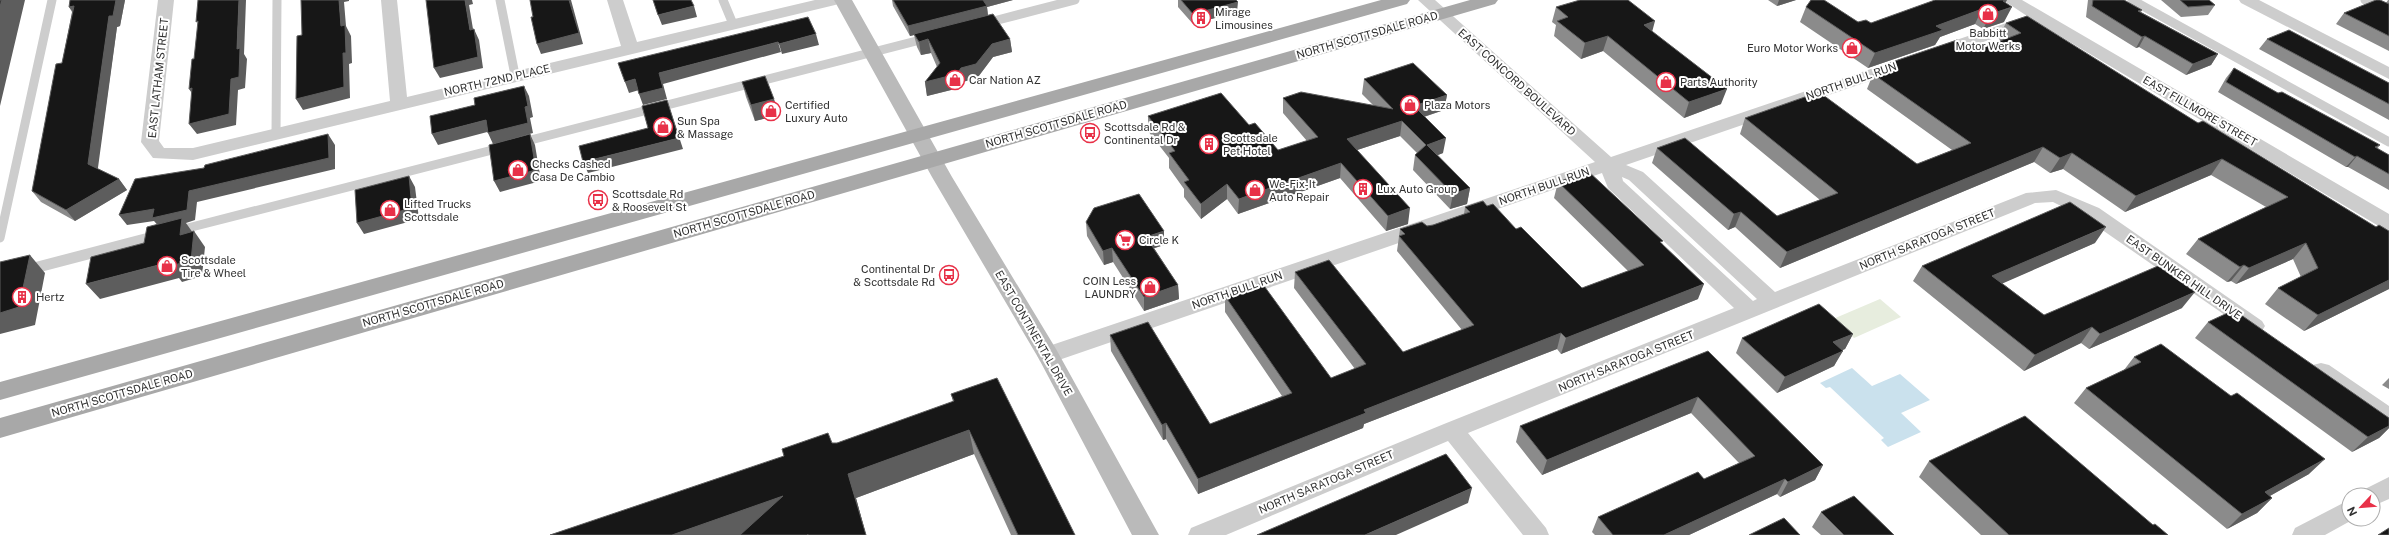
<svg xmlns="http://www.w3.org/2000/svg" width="2389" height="535" viewBox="0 0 2389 535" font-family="'Public Sans',sans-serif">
  <rect width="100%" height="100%" fill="#fff"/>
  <path fill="#e7edde" d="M1880,299L1901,317L1854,338L1833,319Z"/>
  <path fill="#cae1ed" d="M1852,368L1872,386L1900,374L1930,400L1901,413L1921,432L1888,447L1881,440L1884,438L1830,387L1826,388L1820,383Z"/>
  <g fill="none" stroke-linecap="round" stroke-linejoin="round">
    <path stroke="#cdcdcd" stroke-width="9" d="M500,0L515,75
      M723,0L733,24
      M2132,0L2389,142
      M2365,0L2389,12
      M986,23L1075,0
      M276,134L277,0
      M519,143L928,38
      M176,231L504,147
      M0,238L52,0
      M141,240L157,236"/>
    <path stroke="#cdcdcd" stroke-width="11" d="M0,277L145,239"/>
    <path fill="#cdcdcd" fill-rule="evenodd" d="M158,0H174L159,141L164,148H193L390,101L381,0H397L407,97L621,46L607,0H623L637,42L815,0H843L841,3L835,5L193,160L153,158L141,142Z
      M1418,0H1435L1611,157L2027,16L2003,0H2022L2389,214V230L2382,228L2038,23L1626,165L1643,172L1775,292L2026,193L2056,190L2099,208L2262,321L2265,326L2262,331L2255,334L2248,331L2085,218L2053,202L2035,203L1468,433L1546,528L1549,535H1523L1448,441L1226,535H1188L1191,528L1444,424L1734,308L1608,188L1602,173L1056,361L1048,363L1040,361L1037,355L1040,349L1595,162ZM1622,177L1629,180L1757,299L1753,301L1623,181Z
      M2239,0H2259L2389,67V79L2241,3Z
      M2321,363L2329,365L2389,406V426L2381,423L2313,377L2310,371L2313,365Z
      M2389,477V499L2373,506V495H2362L2365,489Z
      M2349,500V519H2354L2325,535H2292L2295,528Z"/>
    <path fill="#bababa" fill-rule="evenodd" d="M834,0H852L952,177L1056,349L1159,535H1132L1039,359L932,177Z"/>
    <path fill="#a8a8a8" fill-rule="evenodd" d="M1381,0H1410L1407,4L0,400V382Z
      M1470,0H1498L1495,4L0,438V418Z"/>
  </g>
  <path fill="#8b8b8b" d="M125,0L120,26L117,27L97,169L119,179L127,190L75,221L41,202L32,191L62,63L72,12L69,7Z
    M892,0H1013L987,7L988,15L1010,39L1012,52L993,57L978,77L963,82L959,88L927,96L925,82L937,67L931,53L921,55L917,47L914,35L910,36L893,6Z
    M1178,0H1236L1237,12L1193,24L1178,7Z
    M1768,0H1796L1777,6Z
    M2007,0L2005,3L2004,22L1983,29L1975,24L1940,37L1935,45L1868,68L1800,22L1806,7L1858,22L1871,23Z
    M2088,0H2124L2142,10L2141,12L2218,54L2211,65L2186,75L2139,47L2136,48L2086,17Z
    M2161,0H2209L2215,5L2208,15L2181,17Z
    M2388,0H2389V51L2336,24L2344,13L2386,3Z
    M1556,7L1652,31L1721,104L1684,118L1603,51L1581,59L1554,36L1556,25L1552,22Z
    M2006,23L2198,123L2376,227L2389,231V289L2304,331L2265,304L2278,288L2301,277L2293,259L2236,284L2231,281L2227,282L2186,254L2198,239L2266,207L2211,175L2125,212L2063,169L2050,173L2034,162L1780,268L1735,227L1728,230L1652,163L1657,148L1777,216L1820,200L1740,134L1745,118L1917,164L1952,150L1867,89L1873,74L1886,70L1889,63L1974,51L2001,41L1998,38Z
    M2267,39L2389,83V120L2259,49Z
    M2234,68L2278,93L2380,145L2377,149L2389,155V190L2348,167H2346L2218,92L2226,78Z
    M1364,79L1447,95L1444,110L1424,117L1443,153L1438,155L1470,188L1467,204L1450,209L1413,170L1415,155L1417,153L1400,136L1357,150L1408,224L1386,231L1340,178L1238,214L1227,199L1201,219L1184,197V189L1169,168V158L1148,131V116L1249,125L1278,150L1307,141L1283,113V98L1373,105L1362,94Z
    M742,82L774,99L778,115L755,121L746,97Z
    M1558,182L1662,243L1698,299L1561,354L1557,349L1364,424L1363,428L1198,494L1166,439L1163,440L1111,351L1110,335L1210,424L1282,396L1225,312V296L1331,378L1355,369L1294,288L1295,272L1403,352L1462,330L1397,251L1400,229L1433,225L1464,214L1465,207L1487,206L1516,229L1582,288L1628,271L1554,198Z
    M1086,222L1164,231V245L1154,248L1178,285L1179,299L1144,311L1113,262L1104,265L1087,236Z
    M2095,243L2002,283L2044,315L2182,308L2089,349L2081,343L2024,371L1913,281L1922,266Z
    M2208,322L2389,418V428L2379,438L2352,452L2195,338Z
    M1853,334L1845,349L1842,350L1834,366L1777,393L1736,353L1742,338Z
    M1708,351L1823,465L1815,480L1780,497L1777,494L1689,535H1595L1592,532L1598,517L1704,479L1739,463L1691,413L1542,475L1516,442L1520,426Z
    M2134,357L2309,474L2270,496L2272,498L2257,513L2227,529L2074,403L2086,388L2124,370Z
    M2389,378V389L2382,385Z
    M951,394L1075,535H1011L974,454L856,498L866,535H550L832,443H837L953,402Z
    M1929,461L2168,535H1981L1919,477Z
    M1821,512L1894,535H1821L1812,527Z"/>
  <path fill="#5d5d5d" d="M2,0H25L0,106V7Z
    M116,0H125L120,26L117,27L97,175L88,164L109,16Z
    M239,0H246L244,54L247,59L245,88L238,90L236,125L197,134L189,124L231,79L237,49Z
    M339,0H349V1L344,2L346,26L351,36L352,63L349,64L350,98L303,110L296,99L341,26Z
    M465,0H472L473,4L469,5L475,41L470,30Z
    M569,0H571L583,44L541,54L537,44Z
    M982,0H1013L987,7L988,16L914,34V35L910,36L908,26Z
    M1779,0H1796L1777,6Z
    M2007,0L2001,11L2012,7L2004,22L1983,29L1991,14L2003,1Z
    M1238,2L1237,12L1193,24V14Z
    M74,6L77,17L69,7Z
    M694,6L697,17L662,25L658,15Z
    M1982,9L1975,24L1940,37L1935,45L1868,68L1875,53L1936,26Z
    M1655,21L1651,36L1644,25Z
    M474,29L479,40L483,68L440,78L434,68Z
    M816,34L819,45L782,54L779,44Z
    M1608,36L1603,51L1581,59L1585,43Z
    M2145,36L2139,47L2136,48L2142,37Z
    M928,39L931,53L921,55L919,42Z
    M1010,39L1012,52L993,57L978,77L963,82L959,88L927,96L925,82L961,68L992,44Z
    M778,42L781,52L663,84L667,99L643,105L639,94L659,73Z
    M2218,54L2211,65L2186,75L2193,64Z
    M635,79L639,90L629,93L625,82Z
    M524,86L529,96L533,117L530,118L533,133L493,144L488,133L525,107Z
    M192,88L196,99L189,89Z
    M1727,89L1721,104L1684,118L1689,102Z
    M1447,95L1444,110L1411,121L1414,106Z
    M774,99L778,115L755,121L751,105Z
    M667,100L683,149L588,173L583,162L679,138Z
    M486,120L491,131L438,145L432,134Z
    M1402,121L1400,136L1345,154L1347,139Z
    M328,134L335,145V169L197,202L195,220L186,223L193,233L192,250L161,229L154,221L127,225L119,215L189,191Z
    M530,134L535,145L541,181L500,192L494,181Z
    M1446,138L1443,153L1425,160L1427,145Z
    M2043,147L2034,162L1780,268L1787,252Z
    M2072,153L2063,169L2050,173L2060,158Z
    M2357,156L2348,167H2346L2355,157Z
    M2222,159L2211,175L2125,212L2136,196Z
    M1341,163L1340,178L1238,214L1239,199Z
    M409,176L415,187L419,219L364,234L357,223Z
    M119,179L127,190L75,221L66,210Z
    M1227,184V199L1201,219V204Z
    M1470,188L1467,204L1450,209L1453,194Z
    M1410,208L1408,224L1386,231L1388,216Z
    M1741,212L1735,227L1728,230L1734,214Z
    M2106,227L2095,243L1983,292L1992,276Z
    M194,231L205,247L202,276L182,282L179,278L100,299L86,284L170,262Z
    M1164,231V245L1146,251V237Z
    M2306,243L2293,259L2236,284L2249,268Z
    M1112,248L1113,262L1104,265L1103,251Z
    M30,255L45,273L35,325L0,334V312Z
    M2244,265L2231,281L2227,282L2240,267Z
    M2389,280V289L2304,331L2318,315Z
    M1704,284L1698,299L1561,354L1566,338Z
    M1178,285L1179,299L1144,311V297Z
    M2195,292L2182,308L2089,349L2100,334Z
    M2092,327L2081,343L2024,371L2035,355Z
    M1561,333L1557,349L1364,424L1363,428L1198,494V479L1364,410Z
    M1853,334L1845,349L1825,358L1833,342Z
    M1843,351L1834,366L1777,393L1785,377Z
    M1698,397L1691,413L1542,475L1547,460Z
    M1166,423V439L1163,440L1162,425Z
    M2389,426V428L2379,438L2352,452L2368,437Z
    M969,430L974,454L856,498L866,535L848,474Z
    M2325,459L2309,474L2250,507L2265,492Z
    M1823,465L1815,480L1780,497L1788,482Z
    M1785,479L1777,494L1689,535H1664Z
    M1472,488L1468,503L1396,535H1365Z
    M783,496L749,535H672Z
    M2272,498L2257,513L2227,529L2242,514Z"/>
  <path fill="#171717" stroke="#5d5d5d" d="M0,0H2L0,7Z
    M70,0H116L113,16H109L88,164L119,179L66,210L32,191L56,64L62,63L74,6L69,7Z
    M198,0H239L237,49L240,48L239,77L231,79L229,114L189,124L192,88L189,89L192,59H194L198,21L196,22Z
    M301,0H339L341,26L345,25L346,53H343L344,87L296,99L297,36L302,35Z
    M426,0H465L470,30L474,29L478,57L434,68Z
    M530,0H569L579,33L537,44L531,17H533Z
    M653,0H691L694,6L658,15Z
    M893,0H983L987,6L908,26Z
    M1181,0H1236L1238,2L1193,14Z
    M1580,0H1628L1655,21L1644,25L1727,89L1689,102L1608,36L1585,43L1557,21L1568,17L1556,7Z
    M1811,0H1824L1858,22L1866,20L1871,23L1935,0H2006L2003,1L2012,7L1991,14L1982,9L1936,26L1943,30L1875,53L1806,7Z
    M2093,0H2124L2142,10L2138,11L2218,54L2193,64L2145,36L2142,37L2092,6Z
    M2180,0H2209L2215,5L2188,7Z
    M2376,0H2380L2389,4V36L2344,13Z
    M993,14L1010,39L992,44L976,64L961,68L957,74L925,82L940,63L928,39L919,42L914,34Z
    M2027,16L2198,123L2203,121L2376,227L2379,225L2389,231V280L2318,315L2278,288L2318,268L2306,243L2249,268L2244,265L2240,267L2198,239L2288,197L2222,159L2136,196L2072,153L2060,158L2043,147L1787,252L1741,212L1734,214L1657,148L1685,138L1777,216L1838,193L1745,118L1819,92L1917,164L1971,143L1873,74L1895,67L1889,63L1957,40L1974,51L2021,33L2006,23Z
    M808,17L816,34L779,44L778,42L659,73L663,88L639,94L635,79L625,82L618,63Z
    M2289,30L2389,83V104L2267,39Z
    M1413,63L1447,95L1414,106L1446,138L1427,145L1470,188L1453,194L1415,155L1426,145L1402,121L1347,139L1410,208L1388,216L1341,163L1239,199L1227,184L1201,204L1184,182L1189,180L1169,153L1175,151L1148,116L1221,93L1249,125L1255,123L1278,150L1318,137L1283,98L1301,92L1393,109L1364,79Z
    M2234,68L2278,93L2282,92L2338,122L2380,145L2375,147L2389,155V174L2357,156L2355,157L2226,82Z
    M765,76L774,99L751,105L742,82Z
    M524,86L528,106L525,107L528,123L488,133L486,120L432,134L430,116L475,105L474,98Z
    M667,100L679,138L583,162L579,146L648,128L642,106Z
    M328,134L329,158L189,191L187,210L152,218L154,209L119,215L135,179L204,168L205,165Z
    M530,134L536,170L494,181L489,145Z
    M1588,171L1663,241L1660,242L1704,284L1566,338L1561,333L1364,410L1366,413L1198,479L1166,423L1162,425L1110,335L1148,322L1210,424L1292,393L1225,296L1262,283L1331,378L1366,364L1295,272L1329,260L1403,352L1474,325L1399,236L1405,234L1400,229L1422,222L1427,226L1433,225L1470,212L1465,207L1483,201L1487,206L1493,204L1516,229L1521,227L1582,288L1644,265L1558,182Z
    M409,176L412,208L357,223L355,190Z
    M1139,194L1164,231L1146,237L1178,285L1144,297L1112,248L1103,251L1086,222L1094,208Z
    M2070,202L2106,227L1992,276L2044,315L2158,266L2195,292L2100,334L2092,327L2035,355L1922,266Z
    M182,218L180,235L194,231L191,261L169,266L170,262L86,284L91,257L144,243L147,227Z
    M30,255L19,307L0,313V262Z
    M1819,304L1853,334L1833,342L1843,351L1785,377L1742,338Z
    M2234,310L2389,418V426L2368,437L2208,322Z
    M2161,344L2231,396L2237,393L2325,459L2265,492L2272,498L2242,514L2086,388L2141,362L2134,357Z
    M1708,351L1823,465L1788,482L1785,479L1664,535H1613L1598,517L1698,472L1704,479L1755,456L1698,397L1547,460L1520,426Z
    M997,378L1075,535H1018L969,430L848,474L866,535H808V534L807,535H740L783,496L672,535H550L784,456L782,449L828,433L832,443H837L954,401L951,394Z
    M2025,416L2153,525L2155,524L2168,535H2009L1929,461Z
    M1446,454L1472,488L1365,535H1257Z
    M1854,496L1894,535H1844L1821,512Z
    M1784,518L1800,535H1749Z
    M2389,528V535H2378Z"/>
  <defs>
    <symbol id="shop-ring" viewBox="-11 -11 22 22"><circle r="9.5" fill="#fff" stroke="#e83148" stroke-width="1.5"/><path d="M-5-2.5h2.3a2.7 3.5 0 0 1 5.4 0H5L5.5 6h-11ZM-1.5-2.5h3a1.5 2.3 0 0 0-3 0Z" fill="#e83148"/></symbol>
    <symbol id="building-ring" viewBox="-11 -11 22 22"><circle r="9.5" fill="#fff" stroke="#e83148" stroke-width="1.5"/><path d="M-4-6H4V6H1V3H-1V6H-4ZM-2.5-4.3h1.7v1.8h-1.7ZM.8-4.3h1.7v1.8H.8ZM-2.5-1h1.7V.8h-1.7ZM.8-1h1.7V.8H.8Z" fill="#e83148"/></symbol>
    <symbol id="bus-ring" viewBox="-11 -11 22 22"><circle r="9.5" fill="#fff" stroke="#e83148" stroke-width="1.5"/><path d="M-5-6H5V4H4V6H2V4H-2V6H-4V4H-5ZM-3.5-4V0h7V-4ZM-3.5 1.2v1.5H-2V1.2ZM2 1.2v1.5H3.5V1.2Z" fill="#e83148"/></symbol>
    <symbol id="supermarket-ring" viewBox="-11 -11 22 22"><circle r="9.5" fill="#fff" stroke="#e83148" stroke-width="1.5"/><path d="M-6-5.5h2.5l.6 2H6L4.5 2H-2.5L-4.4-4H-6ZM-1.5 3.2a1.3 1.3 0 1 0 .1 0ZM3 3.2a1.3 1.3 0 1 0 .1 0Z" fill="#e83148"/></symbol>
  </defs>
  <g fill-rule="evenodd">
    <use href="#shop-ring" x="1977" y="3" width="22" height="22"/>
    <use href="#building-ring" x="1190" y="7" width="22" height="22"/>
    <use href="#shop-ring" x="1841" y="37" width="22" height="22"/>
    <use href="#shop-ring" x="944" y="69" width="22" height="22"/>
    <use href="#shop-ring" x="1655" y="71" width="22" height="22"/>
    <use href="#shop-ring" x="1399" y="94" width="22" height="22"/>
    <use href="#shop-ring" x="760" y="100" width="22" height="22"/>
    <use href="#shop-ring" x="652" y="116" width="22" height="22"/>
    <use href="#bus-ring" x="1079" y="122" width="22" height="22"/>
    <use href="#building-ring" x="1198" y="133" width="22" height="22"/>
    <use href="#shop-ring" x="507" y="159" width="22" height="22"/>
    <use href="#building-ring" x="1352" y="178" width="22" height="22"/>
    <use href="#shop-ring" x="1244" y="179" width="22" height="22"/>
    <use href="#bus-ring" x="587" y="189" width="22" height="22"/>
    <use href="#shop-ring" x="379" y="199" width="22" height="22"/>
    <use href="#supermarket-ring" x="1114" y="229" width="22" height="22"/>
    <use href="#shop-ring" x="156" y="255" width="22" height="22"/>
    <use href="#bus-ring" x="938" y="264" width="22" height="22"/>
    <use href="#shop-ring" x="1139" y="276" width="22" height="22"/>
    <use href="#building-ring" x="11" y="286" width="22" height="22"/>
  </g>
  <g text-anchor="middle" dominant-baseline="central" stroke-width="4" stroke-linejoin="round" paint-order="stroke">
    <g font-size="11" fill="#303030" stroke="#fff" text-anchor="start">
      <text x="1215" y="12">Mirage<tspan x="1215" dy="13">Limousines</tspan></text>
      <text x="1988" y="33" text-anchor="middle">Babbitt<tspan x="1988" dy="13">Motor Werks</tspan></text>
      <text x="1838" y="48" text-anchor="end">Euro Motor Works</text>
      <text x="969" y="80">Car Nation AZ</text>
      <text x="1680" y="82">Parts Authority</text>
      <text x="785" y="105">Certified<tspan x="785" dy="13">Luxury Auto</tspan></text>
      <text x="1424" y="105">Plaza Motors</text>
      <text x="677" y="121">Sun Spa<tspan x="677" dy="13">&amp; Massage</tspan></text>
      <text x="1104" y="127">Scottsdale Rd &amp;<tspan x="1104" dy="13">Continental Dr</tspan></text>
      <text x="1223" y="138">Scottsdale<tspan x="1223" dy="13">Pet Hotel</tspan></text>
      <text x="532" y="164">Checks Cashed<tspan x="532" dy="13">Casa De Cambio</tspan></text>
      <text x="1269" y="184">We-Fix-It<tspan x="1269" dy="13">Auto Repair</tspan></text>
      <text x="1377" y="189">Lux Auto Group</text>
      <text x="612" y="194">Scottsdale Rd<tspan x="612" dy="13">&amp; Roosevelt St</tspan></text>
      <text x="404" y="204">Lifted Trucks<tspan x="404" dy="13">Scottsdale</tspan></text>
      <text x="1139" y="240">Circle K</text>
      <text x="181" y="260">Scottsdale<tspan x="181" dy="13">Tire &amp; Wheel</tspan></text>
      <text x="935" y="269" text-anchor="end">Continental Dr<tspan x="935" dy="13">&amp; Scottsdale Rd</tspan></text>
      <text x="1136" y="281" text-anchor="end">COIN Less<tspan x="1136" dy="13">LAUNDRY</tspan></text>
      <text x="36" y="297">Hertz</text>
    </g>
    <g font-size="11" fill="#303030" stroke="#fff">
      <text transform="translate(1367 35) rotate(-16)">NORTH SCOTTSDALE ROAD</text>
      <text transform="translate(158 78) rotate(-84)">EAST LATHAM STREET</text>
      <text transform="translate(497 80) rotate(-13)">NORTH 72ND PLACE</text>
      <text transform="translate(1851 81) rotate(-19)">NORTH BULL RUN</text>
      <text transform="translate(1517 82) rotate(42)">EAST CONCORD BOULEVARD</text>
      <text transform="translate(2200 111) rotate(30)">EAST FILLMORE STREET</text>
      <text transform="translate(1056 124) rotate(-16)">NORTH SCOTTSDALE ROAD</text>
      <text transform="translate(1544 186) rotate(-19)">NORTH BULL RUN</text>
      <text transform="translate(744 214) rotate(-16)">NORTH SCOTTSDALE ROAD</text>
      <text transform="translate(1927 239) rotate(-22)">NORTH SARATOGA STREET</text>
      <text transform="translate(2184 277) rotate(35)">EAST BUNKER HILL DRIVE</text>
      <text transform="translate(1237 290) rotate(-19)">NORTH BULL RUN</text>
      <text transform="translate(433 303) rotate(-16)">NORTH SCOTTSDALE ROAD</text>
      <text transform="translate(1034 333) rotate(60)">EAST CONTINENTAL DRIVE</text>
      <text transform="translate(1626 361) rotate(-22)">NORTH SARATOGA STREET</text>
      <text transform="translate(122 393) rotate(-16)">NORTH SCOTTSDALE ROAD</text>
      <text transform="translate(1326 482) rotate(-23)">NORTH SARATOGA STREET</text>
    </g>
  </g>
  <g transform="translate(2361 507) rotate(244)"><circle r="19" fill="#ffffff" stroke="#acacac"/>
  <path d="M0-3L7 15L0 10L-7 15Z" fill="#e83148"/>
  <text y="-6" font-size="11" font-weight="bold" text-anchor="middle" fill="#303030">N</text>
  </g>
</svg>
